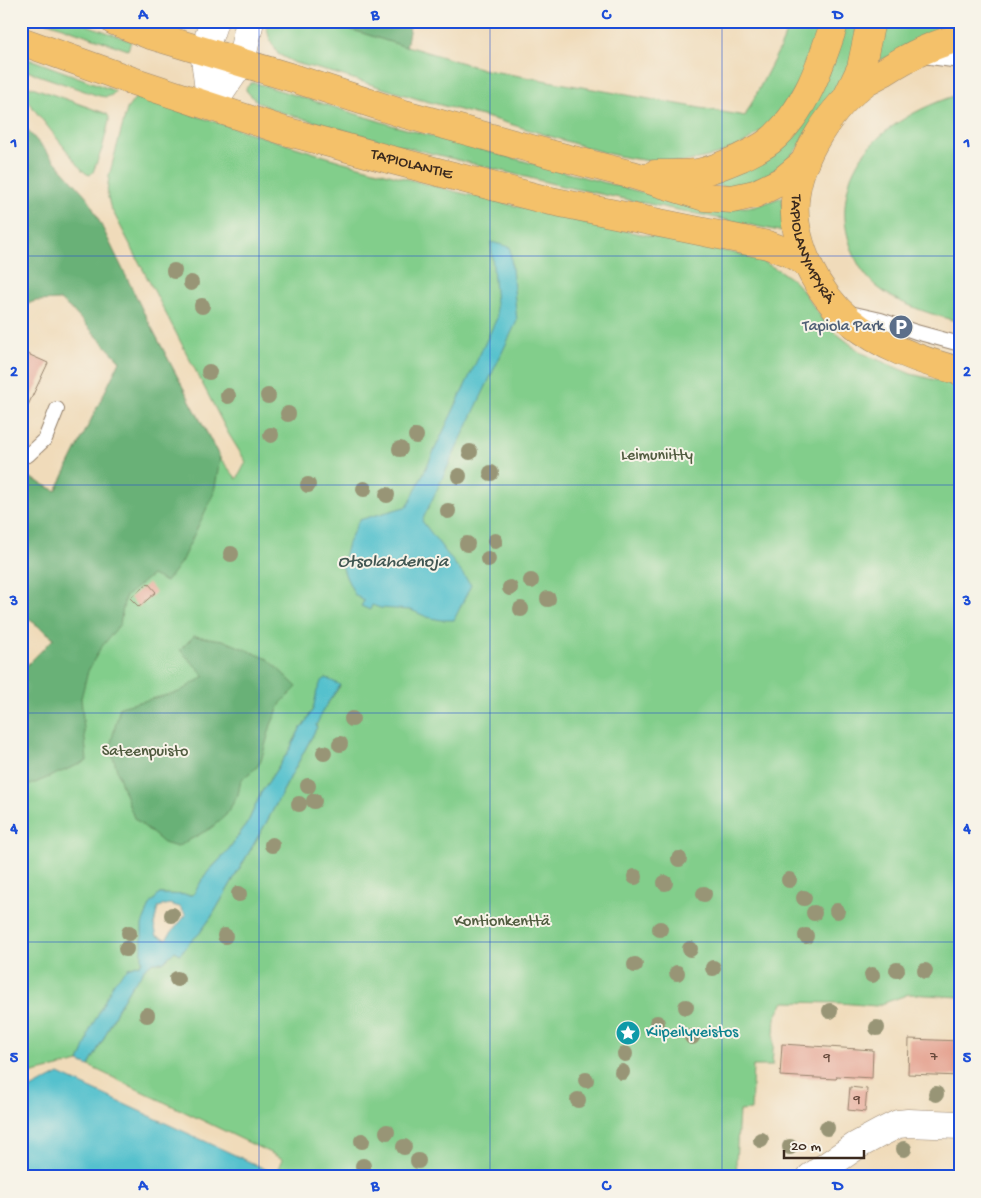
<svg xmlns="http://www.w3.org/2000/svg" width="981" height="1198" viewBox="0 0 981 1198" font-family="'Gochi Hand',sans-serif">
  <rect width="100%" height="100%" fill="#f7f3e8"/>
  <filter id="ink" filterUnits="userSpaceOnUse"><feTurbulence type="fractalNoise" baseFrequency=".02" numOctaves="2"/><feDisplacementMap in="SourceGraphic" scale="10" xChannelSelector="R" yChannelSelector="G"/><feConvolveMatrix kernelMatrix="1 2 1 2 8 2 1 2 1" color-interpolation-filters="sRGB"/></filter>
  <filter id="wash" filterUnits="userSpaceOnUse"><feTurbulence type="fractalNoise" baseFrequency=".0096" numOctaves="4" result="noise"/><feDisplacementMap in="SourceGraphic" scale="20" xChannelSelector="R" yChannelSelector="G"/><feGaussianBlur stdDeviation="1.12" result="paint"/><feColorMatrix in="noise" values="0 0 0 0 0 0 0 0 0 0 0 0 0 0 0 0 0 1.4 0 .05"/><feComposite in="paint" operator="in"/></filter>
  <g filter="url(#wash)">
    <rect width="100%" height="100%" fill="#f0dbba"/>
    <path fill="#82ce8b" stroke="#5e7c54" d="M45,21H76L131,41L128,50Z
      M265,21H324L486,70L745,116L783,42L788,21H827L811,67L771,124L745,143L716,155L685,162H658L629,158L605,153L497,120L418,99L334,73L295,63L278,54L270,40Z
      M847,21H865L845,83L799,147L784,163L769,174L733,189L695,180L760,158Z
      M881,21H960V30L875,62Z
      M21,58L35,61L115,91C111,99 103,97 96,95L21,69Z
      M21,83L107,114L109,117V121L102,149L93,172L90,175L87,174L83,171L21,93Z
      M251,83H256L395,126L568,173L699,207H754L782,197L784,232L562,186L390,143L276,111L259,103L249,94L246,90V88Z
      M960,94V322C933,315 897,304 876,286C860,272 852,254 847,233C844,219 844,207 847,192C849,185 850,177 854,170C872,131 921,106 960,94Z
      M136,97L340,161L457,192L597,225L754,257L780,271L793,280L803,291L828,327L862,353L911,374L960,386V997L909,994L876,1006L840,1003L784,1002L775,1018L772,1066H753L751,1110L739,1111L736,1162L738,1177H275L283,1159L89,1066L101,1043L103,1040L118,1008L131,986L142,974L144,969L153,962H163L175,951L180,954L191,941L199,934L212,916L266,823L317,727L315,726L323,710L340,686L326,678L313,709L304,725L300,729L290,749L261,793L248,822L226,853L205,875L193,895L159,894L142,961L140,964L128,968L114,982L79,1062L21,1076V671L54,638L21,613V473L56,491L144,313L220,458L237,479L246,462L228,433L110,206L107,193L109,176L127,109Z"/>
    <path fill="#69b177" stroke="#526e4a" d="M324,21H411L406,47Z
      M21,123L88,198L144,313L220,458L214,493L181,562L166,582L152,575L125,597L120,624L100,649L88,671L81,698L87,761L21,789V671L54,638L21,613V473L56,491L120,361L72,310L60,300L35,301L21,307Z
      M194,636L223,640L268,659L297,687L281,703L271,725L261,761L257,767L241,780L238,795L226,815L211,828L177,847L164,843L134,818L121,783L110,747L120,707L179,692L205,676L180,650Z"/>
    <path fill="#54c1cd" stroke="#487676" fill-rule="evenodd" d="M491,242L510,247L517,321L422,521L471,585L454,620H441L427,617L411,610L380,608L372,605L370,610L361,606L364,601L355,595L346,577L342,565L348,543L359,520L408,506L497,318Z
      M326,678L340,685L323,710L316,726L317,727L266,823L212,916L199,934L191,941L180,954L175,951L163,962H153L144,969L142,974L131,986L118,1008L103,1040L101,1043L89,1066L79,1062L88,1039V1034L114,982L128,968L140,964L142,961V925L150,905L159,894L193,895L205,875L226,853L248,822L261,793L290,749L300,729L304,725L313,709L317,691L321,682ZM169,904L180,907L186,915L166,939L157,936L154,925L158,907Z
      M59,1074L276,1174L275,1177H21V1094Z"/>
    <g id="blocks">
      <path fill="#e5a391" d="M21,351L48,363L21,420Z
        M148,583L156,592L139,607L130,598Z
        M909,1039L960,1041V1076L908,1074Z
        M782,1044L873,1050L872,1078L837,1076L836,1079L780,1076Z
        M850,1087L867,1089L865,1112L848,1110Z"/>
    </g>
  </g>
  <g filter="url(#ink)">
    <use href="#blocks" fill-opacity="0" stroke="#96826c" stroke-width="1"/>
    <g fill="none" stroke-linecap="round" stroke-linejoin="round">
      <defs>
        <path id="service" d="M923,56L960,61
          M850,313L881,320L916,332L960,344
          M21,452L28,455L45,439L57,409"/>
        <path id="minor" d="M211,106L241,62L250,21
          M211,106L204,51L214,21
          M811,1177L856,1146L880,1133L898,1124L908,1123L960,1125"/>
        <g id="primary">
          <path d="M114,21L147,34L296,79L401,113L554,155L633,175L704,197L732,199L755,194L782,181L805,162"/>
          <path id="s1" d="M960,38C933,44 907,57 884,72C878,75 873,78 867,81C832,106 798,157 795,201C793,224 800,247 809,267C819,288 832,306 850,321C881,347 921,361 960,371"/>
          <path id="s2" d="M21,41L130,80L285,131L388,159L546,200L768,245L790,253L808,264"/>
          <path d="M847,97L861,68L871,21"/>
          <path d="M655,174C668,174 683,174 697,173C712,170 726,164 740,158C750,153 761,148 770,141C806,111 821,64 835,21"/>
        </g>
      </defs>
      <use href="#service" stroke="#96826c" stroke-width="16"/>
      <use href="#minor" stroke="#96826c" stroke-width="29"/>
      <use href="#primary" stroke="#96826c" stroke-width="29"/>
      <use href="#service" stroke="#fff" stroke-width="14"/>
      <use href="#minor" stroke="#fff" stroke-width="28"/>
      <use href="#primary" stroke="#f4c16a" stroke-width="28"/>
    </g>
    <g fill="#989576">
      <circle cx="174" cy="271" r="8"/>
      <circle cx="191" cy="283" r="8"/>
      <circle cx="202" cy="306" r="8"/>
      <circle cx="209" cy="372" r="8"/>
      <circle cx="228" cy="396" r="8"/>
      <circle cx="268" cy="396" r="8"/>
      <circle cx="288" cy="414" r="8"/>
      <circle cx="271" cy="435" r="8"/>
      <circle cx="416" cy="436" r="8"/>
      <circle cx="400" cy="449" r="8"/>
      <circle cx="470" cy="452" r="8"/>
      <circle cx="491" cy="473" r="8"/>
      <circle cx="459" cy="476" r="8"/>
      <circle cx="308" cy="485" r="8"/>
      <circle cx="364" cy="489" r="8"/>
      <circle cx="387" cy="495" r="8"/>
      <circle cx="448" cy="511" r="8"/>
      <circle cx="495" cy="541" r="8"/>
      <circle cx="467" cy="544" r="8"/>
      <circle cx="231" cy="554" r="8"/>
      <circle cx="488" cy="559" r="8"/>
      <circle cx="531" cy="581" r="8"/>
      <circle cx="510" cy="588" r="8"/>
      <circle cx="548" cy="599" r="8"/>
      <circle cx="521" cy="609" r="8"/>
      <circle cx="352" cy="719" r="8"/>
      <circle cx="340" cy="744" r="8"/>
      <circle cx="324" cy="753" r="8"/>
      <circle cx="308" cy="786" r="8"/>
      <circle cx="314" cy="801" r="8"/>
      <circle cx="299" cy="804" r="8"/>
      <circle cx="272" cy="845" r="8"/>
      <circle cx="679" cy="859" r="8"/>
      <circle cx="635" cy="877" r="8"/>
      <circle cx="789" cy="880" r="8"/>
      <circle cx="665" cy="883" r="8"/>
      <circle cx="239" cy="894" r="8"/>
      <circle cx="704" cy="894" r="8"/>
      <circle cx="804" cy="898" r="8"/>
      <circle cx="837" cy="911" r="8"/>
      <circle cx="814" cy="913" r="8"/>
      <circle cx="172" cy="915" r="8"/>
      <circle cx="660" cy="929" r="8"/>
      <circle cx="129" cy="933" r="8"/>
      <circle cx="225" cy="936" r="8"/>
      <circle cx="806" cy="936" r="8"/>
      <circle cx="126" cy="949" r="8"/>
      <circle cx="690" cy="949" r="8"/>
      <circle cx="635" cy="965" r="8"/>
      <circle cx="713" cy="968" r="8"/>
      <circle cx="897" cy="970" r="8"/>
      <circle cx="925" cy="971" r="8"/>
      <circle cx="677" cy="973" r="8"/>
      <circle cx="872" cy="975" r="8"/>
      <circle cx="177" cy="979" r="8"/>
      <circle cx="686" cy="1007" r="8"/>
      <circle cx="830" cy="1011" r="8"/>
      <circle cx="147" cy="1015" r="8"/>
      <circle cx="657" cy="1023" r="8"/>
      <circle cx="877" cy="1028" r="8"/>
      <circle cx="692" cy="1037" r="8"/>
      <circle cx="625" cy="1054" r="8"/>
      <circle cx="622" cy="1072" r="8"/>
      <circle cx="586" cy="1080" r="8"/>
      <circle cx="936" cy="1094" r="8"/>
      <circle cx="578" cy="1100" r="8"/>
      <circle cx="827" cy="1128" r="8"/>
      <circle cx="387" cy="1132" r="8"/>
      <circle cx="761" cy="1140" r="8"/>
      <circle cx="362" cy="1141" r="8"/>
      <circle cx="404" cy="1147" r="8"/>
      <circle cx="790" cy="1147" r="8"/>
      <circle cx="904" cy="1149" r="8"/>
      <circle cx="418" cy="1161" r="8"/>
      <circle cx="363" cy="1166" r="8"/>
    </g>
  </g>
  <path fill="none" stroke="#1d4ed8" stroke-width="1" stroke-opacity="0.55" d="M259,21V1177M490,21V1177M722,21V1177M21,256H960M21,485H960M21,713H960M21,942H960"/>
  <defs>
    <symbol id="parking-disc" viewBox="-11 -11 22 22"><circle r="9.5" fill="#5c6f8a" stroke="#f7f3e8"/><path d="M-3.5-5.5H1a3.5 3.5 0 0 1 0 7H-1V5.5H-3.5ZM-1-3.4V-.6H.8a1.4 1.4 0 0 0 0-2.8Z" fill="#fff"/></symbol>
    <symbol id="sight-disc" viewBox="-11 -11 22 22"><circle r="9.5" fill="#0f9aa8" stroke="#f7f3e8"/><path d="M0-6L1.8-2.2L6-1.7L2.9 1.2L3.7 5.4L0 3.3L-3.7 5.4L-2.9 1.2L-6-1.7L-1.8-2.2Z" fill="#fff"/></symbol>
  </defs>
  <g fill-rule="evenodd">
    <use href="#parking-disc" x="887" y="313" width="28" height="28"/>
    <use href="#sight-disc" x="614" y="1019" width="28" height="28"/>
  </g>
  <g text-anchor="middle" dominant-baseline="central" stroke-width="4" stroke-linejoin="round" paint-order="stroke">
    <g font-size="14" fill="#66483b">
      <text x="934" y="1057">7</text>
      <text x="827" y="1058">9</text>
      <text x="857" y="1100">9</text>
    </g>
    <g font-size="16" fill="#3b2a1e" stroke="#f7f3e8">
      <text stroke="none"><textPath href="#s2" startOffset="410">TAPIOLANTIE</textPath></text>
      <text stroke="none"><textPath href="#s1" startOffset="298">TAPIOLANYMPYRÄ</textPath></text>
    </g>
    <g font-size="16" fill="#4e5e75" stroke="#f7f3e8" text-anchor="end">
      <text x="884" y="327">Tapiola Park</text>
    </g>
    <g font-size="16" fill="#505b3f" stroke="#f7f3e8">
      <text x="657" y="456">Leimuniitty</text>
      <text x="145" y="752">Sateenpuisto</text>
      <text x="502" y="922">Kontionkenttä</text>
    </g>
    <g font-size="16" fill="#0d838f" stroke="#f7f3e8" text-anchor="start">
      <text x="646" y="1033">Kiipeilyveistos</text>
    </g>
    <g font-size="18" font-style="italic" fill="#425753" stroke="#f7f3e8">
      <text x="393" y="562">Otsolahdenoja</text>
    </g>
  </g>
  <rect width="981" height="1198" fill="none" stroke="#f7f3e8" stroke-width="55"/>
  <path d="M784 1150v8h80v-8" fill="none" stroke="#3b2a1e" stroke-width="2.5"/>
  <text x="791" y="1150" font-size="15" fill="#3b2a1e" stroke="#f7f3e8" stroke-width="4" paint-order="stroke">20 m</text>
  <rect x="28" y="28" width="926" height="1142" fill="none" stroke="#1d4ed8" stroke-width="2"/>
  <g font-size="16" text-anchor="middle" font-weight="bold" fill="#1d4ed8">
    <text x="143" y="19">A</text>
    <text x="375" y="19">B</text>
    <text x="606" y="19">C</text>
    <text x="838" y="19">D</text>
    <text x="14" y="147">1</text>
    <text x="967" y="147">1</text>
    <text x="14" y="376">2</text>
    <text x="967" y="376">2</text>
    <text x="14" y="605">3</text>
    <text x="967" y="605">3</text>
    <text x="14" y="833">4</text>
    <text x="967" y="833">4</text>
    <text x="14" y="1062">5</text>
    <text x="967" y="1062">5</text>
    <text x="143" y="1190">A</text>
    <text x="375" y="1190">B</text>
    <text x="606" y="1190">C</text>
    <text x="838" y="1190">D</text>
  </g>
</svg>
